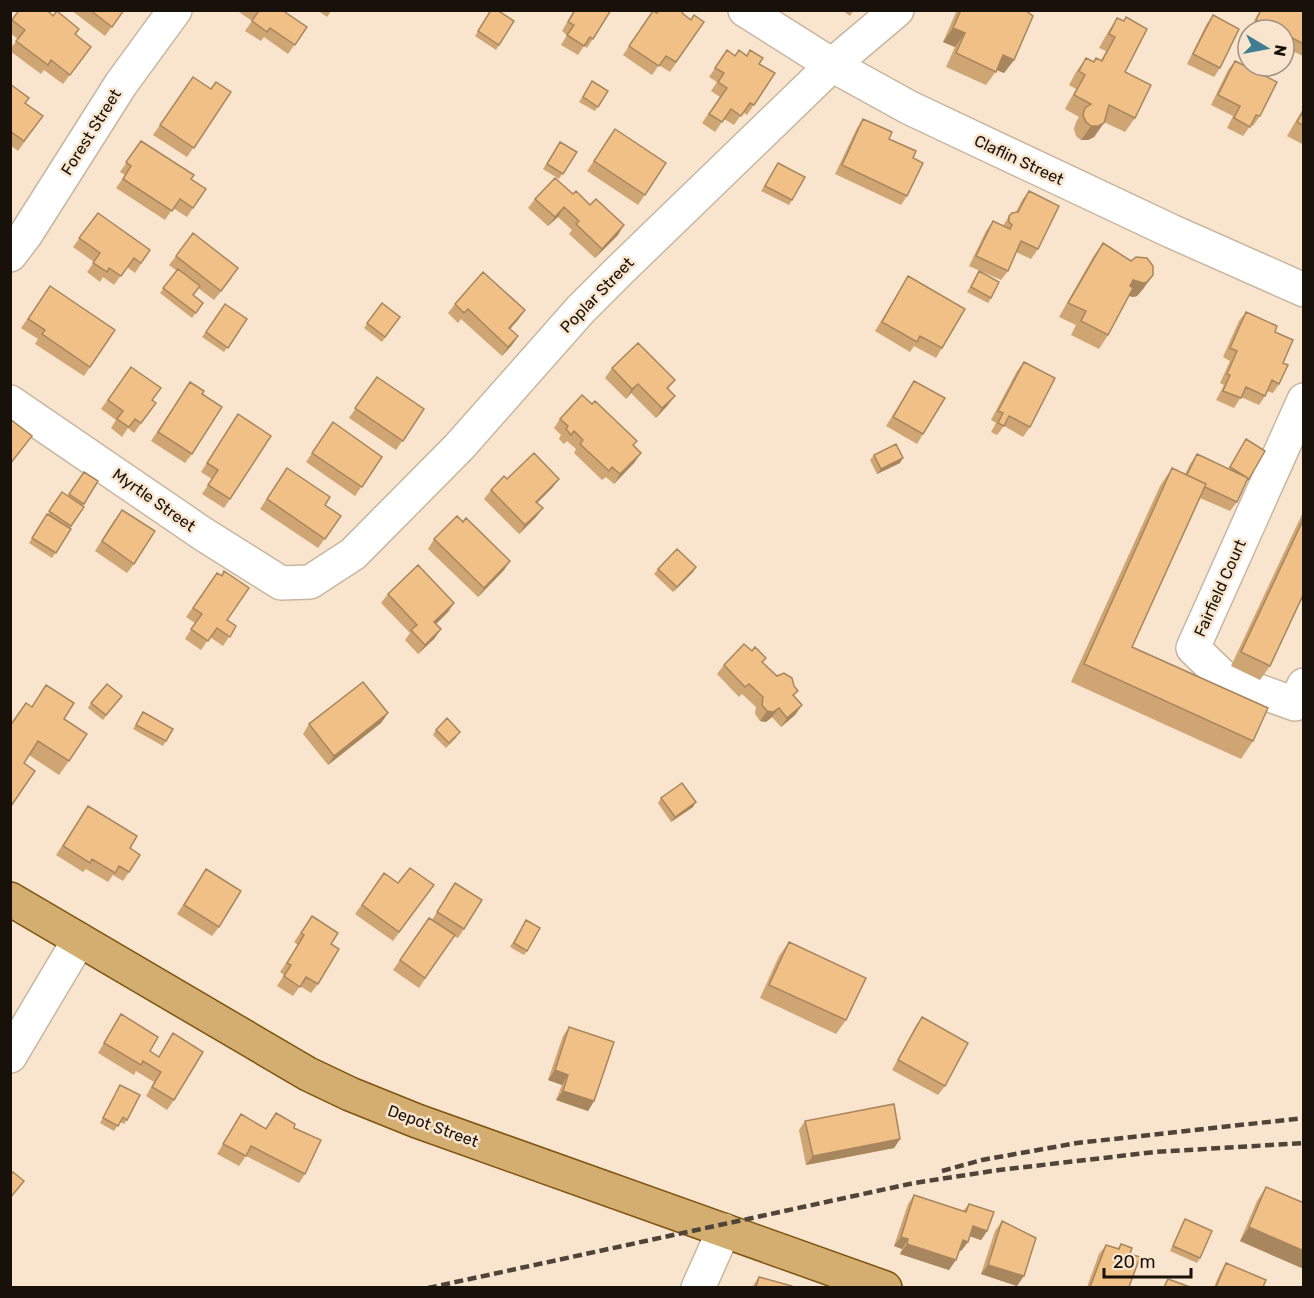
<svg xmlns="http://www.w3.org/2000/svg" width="1314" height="1298" viewBox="0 0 1314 1298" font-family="Rubik,sans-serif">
  <rect width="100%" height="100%" fill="#f9e5ce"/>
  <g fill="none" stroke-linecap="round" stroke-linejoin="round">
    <defs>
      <path id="minor" d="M745,10L832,65L910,108L1171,231L1304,290
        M10,255L26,234L121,84L175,10
        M1304,400L1193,648L1225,679L1295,704L1304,685
        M10,402L203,534L281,583L310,582L353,554L459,447L581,309L618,272L832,65L897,10
        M10,1056L79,940
        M698,1288L724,1230"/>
      <path id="major" d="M10,899L308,1074L350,1094L417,1121L885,1288"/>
    </defs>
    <use href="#minor" stroke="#c9b6a0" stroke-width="36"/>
    <use href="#major" stroke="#7e540e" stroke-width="36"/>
    <use href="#minor" stroke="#fff" stroke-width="33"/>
    <use href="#major" stroke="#d3ae70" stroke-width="33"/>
    <path stroke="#4e4439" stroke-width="4.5" stroke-dasharray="9 4.5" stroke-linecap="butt" d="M942,1171L982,1160L1077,1143L1304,1118
      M428,1288L914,1183L999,1170L1155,1152L1304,1143"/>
  </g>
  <path fill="#cea573" d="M19,10L75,34L91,47L63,84L44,70L41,74L10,51V49L18,39L10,33V22Z
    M71,10H124L105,36Z
    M236,10H286L285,12L307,27L288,54L264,37L261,41L245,31L252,21Z
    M317,10H332L327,17Z
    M491,10L514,21L496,50L475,36Z
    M574,10H611L587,48L584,46L578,55L561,45L567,35L562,31Z
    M842,10H854L850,16Z
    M957,10H1025L1014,60L1004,73L997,70L986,85L946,67L955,47L943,42Z
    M1260,10H1304L1303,56L1284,47V30L1250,29Z
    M653,11L657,13H682L691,20L704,22L670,72L659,65L652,75L623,55Z
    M1213,15L1220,68L1214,77L1187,64L1206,25Z
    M1126,17L1125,72L1135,118L1125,132L1104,122L1094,137L1088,140H1081L1076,136L1074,129L1076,122L1079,117L1065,109L1076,89L1069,85L1076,72L1086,58L1093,62L1096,58L1101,60L1106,51L1099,48L1108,32L1117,18L1123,21Z
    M727,50L735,55L759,64L775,73L747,115L743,112L734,125L724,119L715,132L702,123L720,97L711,91L717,82L709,77Z
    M1235,61L1260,116L1253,126L1251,125L1243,136L1227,128L1233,116L1211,105L1228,70Z
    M193,77L211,89L231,92L187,157L153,135Z
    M592,81L608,91L595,111L579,102Z
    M10,84L25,103L43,116L18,151L10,145Z
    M1304,107V145L1287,136Z
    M863,119L913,158L907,196L901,205L835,174L857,128Z
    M615,129L666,163L638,205L587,171Z
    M141,141L191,179L193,208L187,217L173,208L165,220L116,188L125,175L120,172Z
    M560,142L577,152L559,179L543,169Z
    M778,163L792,200L789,205L761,191Z
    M1029,191L1038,249L1031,259L1016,252L1008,271L1001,280L969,266L986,231L993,221L1003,226L1009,216L1016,212L1022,200Z
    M573,194L590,205L618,235L595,258L569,234L572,230L558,217L548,226L528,208L535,199Z
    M98,213L150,250L135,273L127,267L114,285L103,277L100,282L87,272L94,262L73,247Z
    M1103,243L1153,275L1143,289L1137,296L1133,297L1129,296L1108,335L1099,349L1071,335L1076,325L1059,317L1093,257Z
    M176,256L232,278L214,300L198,288L193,295L203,303L192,318L160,293L177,271L169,265Z
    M979,271L991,298L988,303L967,292Z
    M908,276L942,348L936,358L914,346L910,352L875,331Z
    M50,286L115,330L84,376L35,344L38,339L21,328Z
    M382,303L400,317L382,342L364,328Z
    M225,304L247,319L224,352L202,337Z
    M455,304L525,310L510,329L518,336L512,345L502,356L461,319L458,323L448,313Z
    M1246,312L1275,332L1283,363L1279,384L1273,393L1267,391L1265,396L1259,405L1241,397L1234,408L1216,400L1224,385L1220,383L1230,361L1223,357L1239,321Z
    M1024,362L1030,427L1023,437L1004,426L997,435L991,432L996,423L991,420L1017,371Z
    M131,367L152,400L156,403L134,433L128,428L122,437L111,428L116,420L101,409Z
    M612,368L675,380L668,389V405L656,418L631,393L626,399L605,378Z
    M377,377L424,409L396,450L349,418Z
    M914,381L923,434L917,444L886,426Z
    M190,382L202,394L192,454L185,463L151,441Z
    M238,414L230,499L224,508L202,494L212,479L201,472Z
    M560,419L633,446L641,453L634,463L614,484L606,477L602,480L574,453L576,449L567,441L564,444L559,439L561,435L554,428Z
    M333,422L382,457L355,496L306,462Z
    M1246,439L1249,479L1245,483L1237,502L1230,511L1200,498L1132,647L1253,741L1241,759L1071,682L1160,486L1172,468L1185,474L1190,464L1197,454L1228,469Z
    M874,455L900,463L877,474L870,460Z
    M287,468L325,505L341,516L318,548L260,509Z
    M84,472L98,481L83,506L84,507L70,529H71L52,558L29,543L62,492L68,496Z
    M507,479H559L552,488L537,503L536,517L519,534L484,499L491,490Z
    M1304,510V593L1270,666L1260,680L1231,666Z
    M115,519L134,564L127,573L95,551Z
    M434,539L510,561L504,570L478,597L428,549Z
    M696,567L693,572L673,592L654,574L658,569Z
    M217,573L227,620L236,626L223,646L210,637L201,650L185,639L195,623L186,617Z
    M388,594L454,603L448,612L436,624L441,629L434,639L418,654L405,640L410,633L381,603Z
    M763,663L777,676L794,686L798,691L794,696L802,705L795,715L781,727L772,717L766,722L760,721L755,714L756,707L742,694L739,697L717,674L724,665Z
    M122,696L103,720L88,708L91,703Z
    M31,706L64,719L69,761L59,775L29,755L24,763L35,771L10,807V725Z
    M143,712L166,741L163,746L133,729Z
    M388,713L381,723L328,765L303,734L309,724Z
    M436,730L457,737L446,748L433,735Z
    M661,798L693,807L671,822L658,803Z
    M88,806L130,848L129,872L123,881L113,875L108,882L86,869L83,872L56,855Z
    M206,869L219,927L212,936L177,914Z
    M384,873L398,883L434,885L393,941L355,914Z
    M455,883L464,929L458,938L454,936L419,988L393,970L429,918L432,920Z
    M312,916L331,944L318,984L311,993L300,986L293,996L277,986L284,975L280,972L298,945L294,942Z
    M526,920L527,951L524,955L510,947Z
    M789,942L846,1020L836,1034L760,998L779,956Z
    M121,1014L150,1051L159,1057L173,1033L174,1100L167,1110L146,1096L154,1082L136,1071L134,1075L98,1053Z
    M922,1017L945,1086L938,1095L892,1070L915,1027Z
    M569,1027L594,1101L588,1111L556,1100L562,1085L548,1080L563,1036Z
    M120,1085L127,1120L124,1124L120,1122L114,1131L100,1123Z
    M276,1113L294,1128L305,1174L299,1183L246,1156L239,1166L217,1154L241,1114L265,1129Z
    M805,1121L900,1139L894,1148L806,1165L799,1130Z
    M1266,1187L1302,1203L1304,1198V1269L1240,1241L1257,1201Z
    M914,1195L963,1211L969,1204L987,1231L981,1240L969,1236L968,1242L961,1251H959L949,1270L900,1254L902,1249L894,1246L908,1204Z
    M1185,1219L1200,1258L1197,1263L1170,1251L1182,1224Z
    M1002,1221L1017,1286L981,1274L995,1231Z
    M1121,1244L1130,1254L1129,1287H1087L1099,1254L1106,1245L1117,1249Z
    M1226,1263L1263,1287H1214L1220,1273Z
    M759,1277L792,1287H752Z"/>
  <path fill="#a8865e" d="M953,28L965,33L955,47L943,42Z
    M1003,55L1014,60L1004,73L994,69Z
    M1104,123L1094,137L1088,140H1081L1091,126Z
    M564,207L558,217L548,226L555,217Z
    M624,225L618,235L595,258L602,249Z
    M1153,275L1143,289L1137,296L1133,297L1123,294L1133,280Z
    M525,310L518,320L503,337L509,328Z
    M518,336L512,345L502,356L508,347Z
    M638,384L631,393L626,399L632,389Z
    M675,396L668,405L656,418L662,408Z
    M641,453L634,463L614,484L620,474Z
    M903,458L900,463L877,474L881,469Z
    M559,479L552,488L529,511L536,502Z
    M543,508L536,517L519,534L525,525Z
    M510,561L504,570L478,597L484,588Z
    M696,567L693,572L673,592L677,587Z
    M454,603L448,612L428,632L434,622Z
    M441,629L434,639L418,654L425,645Z
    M802,705L795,715L781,727L787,718Z
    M779,708L772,717L766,722L760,721L767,711Z
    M388,713L381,723L328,765L334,756Z
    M696,802L693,807L671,822L675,817Z
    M555,1070L568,1075L562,1085L548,1080Z
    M563,1091L594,1101L588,1111L556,1100Z
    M900,1139L894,1148L806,1165L813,1156Z
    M973,1226L987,1231L981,1240L966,1235Z
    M1249,1227L1304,1251V1269L1240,1241Z
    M901,1237L908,1239L902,1249L894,1246Z
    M963,1240L968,1242L961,1251L956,1250Z
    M907,1244L956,1260L949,1270L900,1254Z
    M988,1265L1024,1276L1017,1286L981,1274Z"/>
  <path fill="#f0c086" stroke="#a8865e" stroke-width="1.5" d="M19,10H47L53,16L57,11L79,29L75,34L91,47L70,75L51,60L48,65L16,41L25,30L12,20Z
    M90,10H124L112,27Z
    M257,10H286L285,12L307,27L295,45L270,28L267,32L252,21L258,12Z
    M491,10H497L514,21L499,45L478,31Z
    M575,10H611L593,39L590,37L584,46L567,35L574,25L568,22Z
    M659,10H684L682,13L691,20L694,15L704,22L676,62L666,56L659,66L629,46L653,11L657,13Z
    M961,10H1025L1033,16L1014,60L1003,55L996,72L956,53L965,33L953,28Z
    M1261,10H1304V44L1284,34V30H1276L1256,20Z
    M1213,15L1239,29L1220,68L1193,54Z
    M1126,17L1147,29L1125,72L1151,85L1135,118L1109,105L1104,123L1098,126H1091L1086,122L1083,115L1085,108L1091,104L1074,95L1085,75L1079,71L1086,58L1094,62L1096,58L1102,61L1115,37L1109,34L1117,18L1124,21Z
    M727,50L735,56L739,50L747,56L750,50L763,58L759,64L775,73L754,105L750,103L741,116L731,109L722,122L709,114L727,88L718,82L724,73L715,68Z
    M1235,61L1277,82L1260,116L1256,115L1250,127L1234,118L1240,106L1218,95Z
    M193,77L211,89L216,82L231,92L194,148L160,125Z
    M592,81L608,91L598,107L583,97Z
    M10,84L29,98L25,103L43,116L24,141L10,131Z
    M1304,110V126L1297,122Z
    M863,119L892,132L889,139L916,151L913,158L923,163L907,196L842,165Z
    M615,129L666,163L645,195L594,161Z
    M141,141L194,175L191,179L206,189L193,208L180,199L172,211L123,179L131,166L126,162Z
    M560,142L577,152L563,174L547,164Z
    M778,163L805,177L792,200L765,186Z
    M555,178L573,194L576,191L590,205L596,199L624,225L602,249L576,224L579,221L564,207L555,217L535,199Z
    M1029,191L1059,206L1038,249L1021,241L1008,271L976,256L993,221L1010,229L1012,225L1009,222V216L1012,213L1018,212Z
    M98,213L150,250L141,263L134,258L121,276L109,268L107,272L93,263L100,253L79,238Z
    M193,233L238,268L221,291L176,256Z
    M1103,243L1131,261L1136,257L1147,258L1153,266V275L1147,282L1143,283L1133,280L1130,286L1133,288L1108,335L1081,321L1086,311L1068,303Z
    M178,269L200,286L193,295L203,303L196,313L163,288Z
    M979,271L999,282L991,298L971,287Z
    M483,272L525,310L509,328L518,336L508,347L468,309L464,313L455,304Z
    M908,276L965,309L942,348L920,336L917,342L882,322Z
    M50,286L115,330L90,367L42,334L45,330L28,319Z
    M382,303L400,317L385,337L367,323Z
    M225,304L247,319L228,348L206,332Z
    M1246,312L1277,326L1275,332L1293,340L1283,363L1288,365L1279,384L1272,380L1265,396L1246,387L1241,398L1223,391L1230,375L1227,374L1237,351L1230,348Z
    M638,343L675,380L667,388L675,396L662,408L638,384L632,389L612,368Z
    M1024,362L1055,378L1030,427L1009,416L1004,426L998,423L1003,413L998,411Z
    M131,367L161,388L152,400L156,403L141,423L135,419L129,427L117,419L123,411L108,400Z
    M377,377L424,409L403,441L355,408Z
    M914,381L945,398L923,434L893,417Z
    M190,382L204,391L202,394L222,407L192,454L158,432Z
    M582,395L592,404L595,401L637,441L633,445L641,453L620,474L612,467L609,471L580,444L583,440L574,431L571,435L566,429L568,426L560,419Z
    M238,414L271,436L230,499L208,485L218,470L207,463Z
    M10,419L32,436L10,464Z
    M333,422L382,457L362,487L312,453Z
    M1246,439L1265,451L1249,479L1230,467Z
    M896,444L903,458L881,469L874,455Z
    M534,453L559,479L536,502L543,508L525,525L491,490L504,476L507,479Z
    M1197,454L1248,478L1237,502L1205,487L1206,484L1187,475Z
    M287,468L330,497L325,505L341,516L325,539L267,499Z
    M1172,468L1206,484L1132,647L1268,708L1253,741L1084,664Z
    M84,472L98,481L84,504L69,494Z
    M62,492L84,507L71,526L49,511Z
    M122,510L155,531L134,564L102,541Z
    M47,514L71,529L56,553L32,538Z
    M457,516L463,522L466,518L510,561L484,588L434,539Z
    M1304,518V593L1270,666L1241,652Z
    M677,549L696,567L677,587L658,569Z
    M418,565L454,603L434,622L441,629L425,645L411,630L417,625L388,594Z
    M224,571L249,588L227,620L236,626L230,637L217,628L208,641L191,629L202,614L193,608L217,573L222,576Z
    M744,644L752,651L755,647L766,658L762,662L777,676L784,673L792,678L794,686L798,691L793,695L802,705L787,718L779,708L773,712L767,711L762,705L763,697L749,684L745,687L724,665Z
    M363,682L388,713L334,756L309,724Z
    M107,684L122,696L106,715L91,703Z
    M46,685L74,703L64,719L87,734L69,761L38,741L24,763L35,771L11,806L10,726L26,703L32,707Z
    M143,712L173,729L166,741L136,725Z
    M447,718L460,732L449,743L436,730Z
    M682,783L696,802L675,817L661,798Z
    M88,806L137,836L130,848L140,855L129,872L119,866L115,873L92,859L90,863L63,846Z
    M410,868L434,885L399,932L362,905L384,873L398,883Z
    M206,869L241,891L219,927L184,905Z
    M455,883L482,900L464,929L437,912Z
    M312,916L338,933L331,944L339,949L318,984L306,977L300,987L284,976L291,965L287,963L304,935L301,933Z
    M429,918L455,935L425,978L400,960Z
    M526,920L540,928L527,951L514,943Z
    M789,942L866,978L846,1020L769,985Z
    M121,1014L158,1037L150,1051L159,1057L173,1033L203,1052L174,1100L152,1087L161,1072L143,1061L141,1065L104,1043Z
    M922,1017L968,1043L945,1086L898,1060Z
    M569,1027L614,1042L594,1101L563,1091L568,1075L555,1070Z
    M120,1085L140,1095L127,1120L123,1117L118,1126L103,1118Z
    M894,1104L900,1139L813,1156L805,1121Z
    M276,1113L295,1124L294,1128L321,1140L305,1174L251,1146L246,1156L223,1144L241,1114L266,1129Z
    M13,1172L24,1181L10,1198V1175Z
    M1266,1187L1304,1203V1251L1249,1227Z
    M914,1195L966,1212L969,1204L994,1212L987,1231L973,1226L968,1242L963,1240L956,1260L907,1244L908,1239L901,1237Z
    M1185,1219L1212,1231L1200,1258L1173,1246Z
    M1002,1221L1036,1238L1024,1276L988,1265Z
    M1121,1244L1132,1248L1130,1254L1140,1257L1129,1287H1090L1106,1245L1119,1249Z
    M1226,1263L1266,1280L1263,1287H1216Z
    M759,1277L792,1286V1287H756Z
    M1168,1279L1190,1287H1164Z"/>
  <g text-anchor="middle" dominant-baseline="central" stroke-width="5" stroke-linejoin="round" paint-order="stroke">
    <g font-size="16" fill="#171109" stroke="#f9e5ce">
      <text transform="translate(91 132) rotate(-58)">Forest Street</text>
      <text transform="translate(1019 160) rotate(25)">Claflin Street</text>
      <text transform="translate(597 295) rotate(-46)">Poplar Street</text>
      <text transform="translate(154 500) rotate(35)">Myrtle Street</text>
      <text transform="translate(1220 588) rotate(-66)">Fairfield Court</text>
      <text transform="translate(433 1126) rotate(20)">Depot Street</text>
    </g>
  </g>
  <rect width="1314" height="1298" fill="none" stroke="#171109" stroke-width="24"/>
  <g transform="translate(1266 48) rotate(100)"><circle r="28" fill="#f9e5ce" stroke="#9f907f" stroke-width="1.5"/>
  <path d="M0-4.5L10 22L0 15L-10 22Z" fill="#3f7d92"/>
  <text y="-9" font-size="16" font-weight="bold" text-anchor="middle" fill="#171109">N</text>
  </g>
  <path d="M1104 1268v9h87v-9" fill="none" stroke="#171109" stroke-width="3"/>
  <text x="1113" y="1268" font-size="18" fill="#171109" stroke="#f9e5ce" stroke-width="4.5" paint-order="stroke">20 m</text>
</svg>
